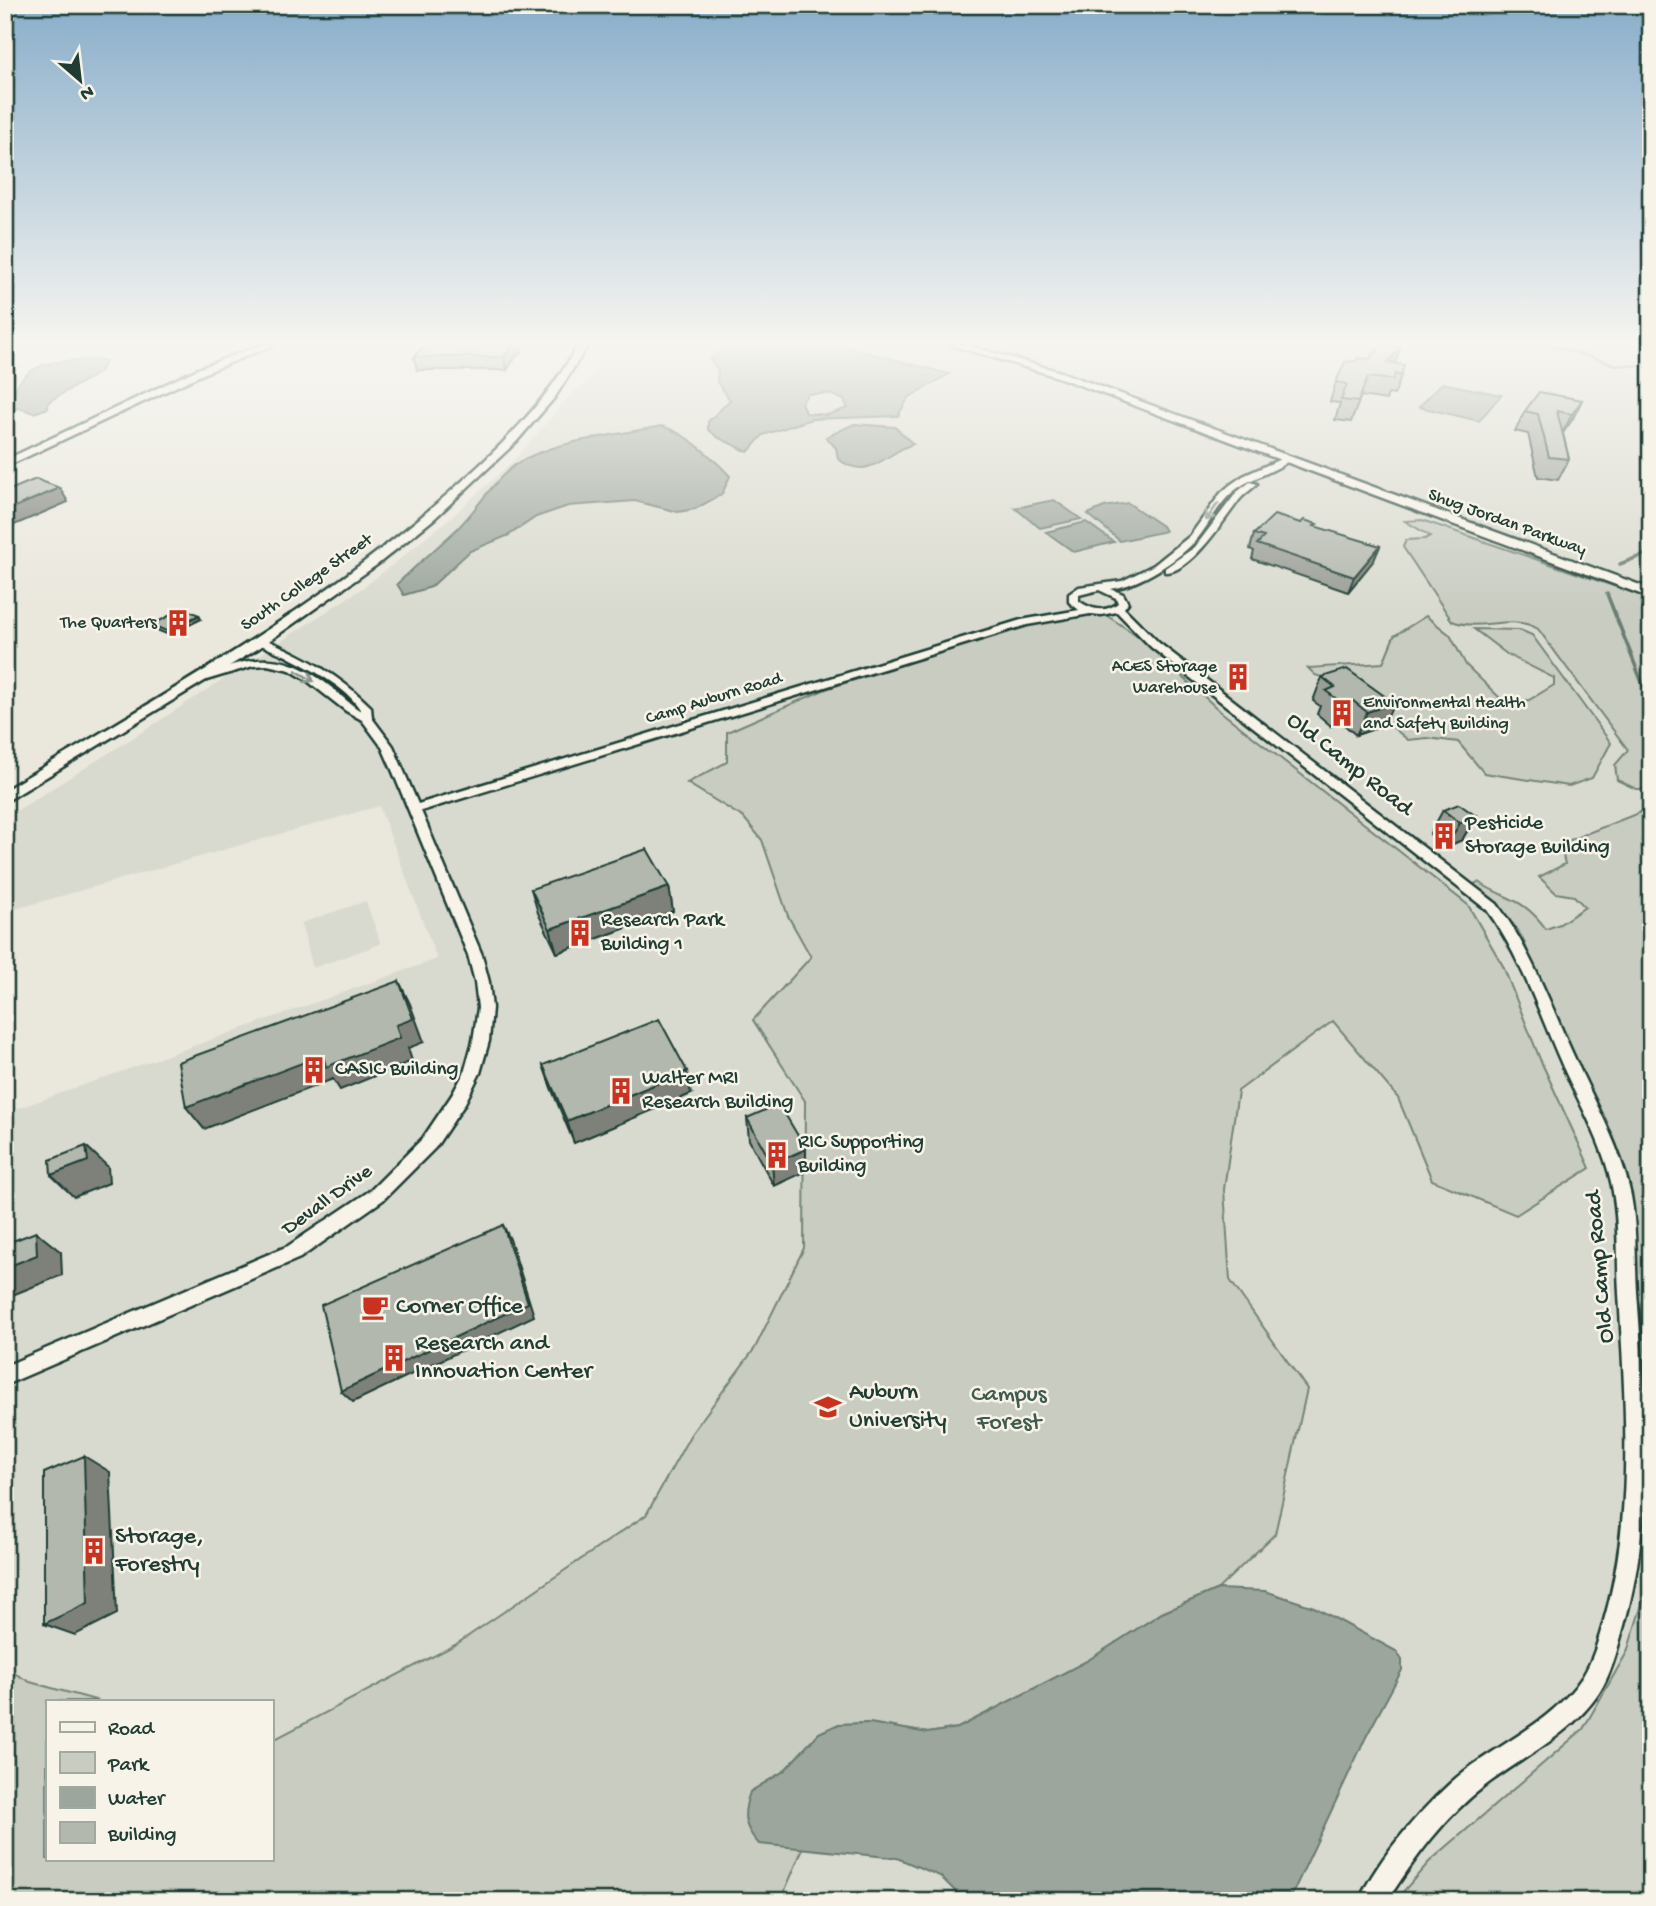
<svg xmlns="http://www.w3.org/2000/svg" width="1656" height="1906" viewBox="0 0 1656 1906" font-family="'Gochi Hand',sans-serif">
  <rect width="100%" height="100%" fill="#eae8dd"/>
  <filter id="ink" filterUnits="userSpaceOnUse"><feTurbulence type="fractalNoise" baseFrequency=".0143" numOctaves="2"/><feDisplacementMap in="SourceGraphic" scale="14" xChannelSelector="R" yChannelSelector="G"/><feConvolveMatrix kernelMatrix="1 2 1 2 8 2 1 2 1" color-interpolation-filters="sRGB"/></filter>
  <g filter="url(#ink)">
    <path fill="#d9dacf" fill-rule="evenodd" d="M607,345H1651V1901H5V1113L437,959L379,806L5,912V818L139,734L364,587L401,558L456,513L516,458L574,391L588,382ZM47,1701H271V1859H47Z
      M366,901L381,944L313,968L301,923Z"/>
    <path fill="#c8ccc1" stroke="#74847a" stroke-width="2" d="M1422,520L1651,599V789H1636L1617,780L1615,765L1628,750L1538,629C1513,613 1479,632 1452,621L1403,547L1406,540L1425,539L1430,536L1405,521Z
      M1091,605L1139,637L1220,711L1468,905L1503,966L1540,1059L1590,1168L1516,1215L1432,1180L1398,1098L1333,1021L1238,1091L1224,1189L1230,1280L1307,1389L1275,1534L1218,1589L1162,1613L1087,1661L958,1728L928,1733L869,1723L839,1724L819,1733L784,1771L750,1792L759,1843L803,1848L783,1895L777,1901H5V1668L30,1682L99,1701H47V1859H271V1741L455,1645L646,1515L691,1434L755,1348L804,1248L805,1101L753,1020L811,957L788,916L762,840L744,818L687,783L727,762V732L826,689Z
      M1426,616L1450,635L1466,665L1504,702L1529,700L1554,685V678L1508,655L1474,629L1520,630L1532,635L1611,743L1592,778L1569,786L1484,773L1458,742L1427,738L1408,740L1362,702L1351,687L1315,675L1308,668L1383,663L1394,636Z
      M1651,808V1463C1647,1428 1649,1393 1646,1359C1642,1315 1634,1273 1631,1229L1523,939L1513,924L1471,886L1478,882C1508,901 1523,897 1546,929L1560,924L1585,907L1574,896L1556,893L1539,877L1565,864L1560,844Z
      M1651,1551V1901H1395L1429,1862L1583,1729L1627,1652L1643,1601Z"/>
    <path fill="#9ca69c" stroke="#6a7c72" stroke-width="2" fill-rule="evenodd" d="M738,345H839L949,374L908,398L898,416L812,419L763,435L748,452L717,437L708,429V422L730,400L717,382L718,370L710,360L726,347ZM808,394H830L844,400L848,408L827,415L806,413L801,403Z
      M102,360L106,361L100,372L53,399L48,403V408L34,413L19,408L5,412V398C15,394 16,385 23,378C43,357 74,361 102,360Z
      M1442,383L1501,395L1479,421L1419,407Z
      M854,424L895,427L913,444C886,452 870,483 838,459L836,448L826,437Z
      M661,426C687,433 712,457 730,476L722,494L695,509L678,512L635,501L568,506L536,517L509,535L470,551L431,587L404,595L397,584C416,565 437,548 457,529C481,506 497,471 529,457C566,439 620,435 661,426Z
      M1054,500L1081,519L1040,528L1015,508Z
      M1128,503L1162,526L1165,531L1120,541L1088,514L1104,507Z
      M1086,522L1114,542L1074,552L1046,532Z
      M1218,1589L1265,1591L1314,1607L1396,1651L1402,1660V1670L1365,1739L1289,1901H965L940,1876L897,1858L759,1844C743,1827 742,1814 750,1792L784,1771L819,1733L839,1724L869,1723L928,1733L958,1728L1087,1661L1162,1613Z"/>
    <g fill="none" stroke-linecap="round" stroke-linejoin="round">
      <path stroke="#6a7c72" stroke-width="2.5" d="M1551,345L1616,365L1651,366"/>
      <path stroke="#6a7c72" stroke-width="3.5" d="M1620,564L1651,552
        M1607,594L1651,705"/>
      <defs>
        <path id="minor" d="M1283,458L1290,460C1273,473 1251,477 1234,491C1219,503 1210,523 1198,538C1179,560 1140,585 1111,589L1123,594L1128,603L1124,608L1159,643L1497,904C1533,953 1552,1010 1578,1065C1597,1107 1622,1150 1631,1196C1637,1227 1635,1261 1637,1292C1645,1404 1655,1520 1623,1629C1617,1651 1611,1674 1599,1693C1571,1735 1524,1756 1486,1785C1445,1816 1415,1858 1387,1901H1359C1377,1858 1432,1795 1470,1767C1509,1739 1556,1718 1583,1676C1593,1660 1598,1641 1603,1624C1635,1517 1625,1403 1619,1293C1617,1262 1619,1229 1614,1198C1608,1152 1582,1109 1563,1067C1539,1013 1522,959 1487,910L1151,647L1117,612L1101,615L1090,614L1027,625L421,811L482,955L489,982L492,1008L489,1041L480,1073L464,1105L435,1148L383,1200L300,1258L5,1385V1366L288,1246L371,1190L423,1138L452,1095L464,1073L473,1041L478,1008L475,982L468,955L393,772L382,747L362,720L346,711L305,679L290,670L267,665L253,666L203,681L199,680V676C251,657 280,649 327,684C339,693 349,704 361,711C349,688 306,666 282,654C273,650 261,646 253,640L262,638C303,655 339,675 371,707L372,718L393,746L418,804L1021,620L1079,610L1069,602V594L1079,587L1122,581L1154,565L1190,536L1221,493L1230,485L1243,476ZM1099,590L1116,598L1118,603C1106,613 1091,610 1079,601V595Z
          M1250,482L1257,484C1252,489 1245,493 1240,499C1225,518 1191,573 1165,572V568L1195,547L1237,492Z"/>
        <path id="major" d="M260,345H274L205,373L5,467V460L198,369Z
          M578,345H588L555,397L516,442L435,518L378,564L259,648L5,802V790C158,698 316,611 450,492C499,449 546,403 578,345Z
          M951,345H966L1061,372L1651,589V598L1055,376Z"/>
      </defs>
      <use href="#minor" stroke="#1f3d34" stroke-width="5"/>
      <use href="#major" stroke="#1f3d34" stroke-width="5"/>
      <use href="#minor" fill="#f7f3e8" fill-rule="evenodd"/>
      <use href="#major" fill="#f7f3e8" fill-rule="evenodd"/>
    </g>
    <path fill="#999e96" stroke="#1f3d34" stroke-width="2" d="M424,345H520L522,353L517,355L507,370H417L414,357Z
      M1395,363L1401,376L1394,395L1388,394L1386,400L1361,396L1351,422L1335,420L1340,403L1330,402L1336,382Z
      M1582,400L1572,420L1563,433L1569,459L1558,480L1538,477L1528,434L1515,431L1525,411Z
      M1301,523L1380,546L1374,560L1348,592L1252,559L1254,551L1250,549L1254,534Z
      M201,619L169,635L154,629L152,625Z
      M1322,677L1394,703L1383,726L1356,735L1342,723L1331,726L1317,714L1320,706L1313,701Z
      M1443,810L1476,816L1462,840L1446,847L1430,834Z
      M669,887L673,911L557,953L538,913L531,889Z
      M543,1065L691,1094L574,1143L551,1088Z
      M747,1118L806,1149V1171L774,1186L749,1140Z"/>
    <path fill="#7d817a" stroke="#1f3d34" stroke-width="2" d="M513,345H520L522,353L517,355L507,370L504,357Z
      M1401,347L1394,366L1388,362Z
      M1582,400L1572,420L1562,434L1572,414Z
      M60,488L68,502L5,529V511Z
      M1380,546L1374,560L1348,592L1354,577Z
      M199,615L201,619L169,635L167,631Z
      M1352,700L1342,723L1331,726L1342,703Z
      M1394,703L1383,726L1356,735L1367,712Z
      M1476,816L1462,840L1446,847L1460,823Z
      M669,887L673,911L557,953L550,929Z
      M399,981L410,1004L424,1042L408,1048L412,1061L340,1090L333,1079L204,1129L186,1107Z
      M687,1071L691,1094L574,1143L567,1121Z
      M86,1146L108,1167L109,1183L74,1197L51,1175Z
      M806,1149V1171L774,1186L772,1164Z
      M5,1161L13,1168V1189L5,1192Z
      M503,1225L510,1239L534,1316L353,1402L341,1391Z
      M36,1232L61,1252L62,1275L5,1298V1268Z
      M84,1456L110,1472L117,1614L75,1635L44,1624Z"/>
    <path fill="#b2b8ae" stroke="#1f3d34" stroke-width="2" d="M424,345H513L504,357H414Z
      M1382,345L1401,347L1388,362L1404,365L1401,376L1395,374L1393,380L1368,377L1358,402L1341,400L1347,384L1336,382L1345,362L1356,361L1358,358L1369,359Z
      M1539,392L1582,400L1572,414L1557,411L1569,459L1549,457L1538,414L1525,411Z
      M36,479L60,488L5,511V492Z
      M1274,515L1301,523L1304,520L1317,524L1314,526L1380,546L1354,577L1257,544L1264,537L1254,534Z
      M183,608L199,615L167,631L152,625Z
      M1347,669L1394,703L1367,712L1352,700L1342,703L1326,691L1335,687L1322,677Z
      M1459,804L1476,816L1460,823L1443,810Z
      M647,849L669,887L550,929L531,889Z
      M399,981L413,1019L396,1025L400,1038L326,1067L323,1055L186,1107L178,1062Z
      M659,1019L687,1071L567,1121L543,1065Z
      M779,1104L806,1149L772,1164L747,1118Z
      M86,1146L88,1161L51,1175L50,1160Z
      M503,1225L528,1303L341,1391L321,1305Z
      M36,1232L37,1255L5,1268V1244Z
      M84,1456L88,1603L44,1624V1473Z"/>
    <defs><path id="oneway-shaft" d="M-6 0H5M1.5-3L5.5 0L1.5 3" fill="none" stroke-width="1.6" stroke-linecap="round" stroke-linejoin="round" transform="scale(1.75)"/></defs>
    <g stroke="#8b988e">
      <use href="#oneway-shaft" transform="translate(1212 512) rotate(125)"/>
      <use href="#oneway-shaft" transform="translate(305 676) rotate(31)"/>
    </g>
  </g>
  <linearGradient id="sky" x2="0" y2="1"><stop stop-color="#89aeca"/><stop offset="0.56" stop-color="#f6f5f0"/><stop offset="1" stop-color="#f6f5f0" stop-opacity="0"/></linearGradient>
  <rect width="1656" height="612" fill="url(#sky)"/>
  <defs>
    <symbol id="building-bare" viewBox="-9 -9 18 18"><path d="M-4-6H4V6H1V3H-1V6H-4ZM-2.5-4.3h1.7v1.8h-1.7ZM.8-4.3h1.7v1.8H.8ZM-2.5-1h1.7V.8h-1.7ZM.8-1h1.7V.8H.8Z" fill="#c8321e" stroke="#f7f3e8" stroke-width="2.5" paint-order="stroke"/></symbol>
    <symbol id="cafe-bare" viewBox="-9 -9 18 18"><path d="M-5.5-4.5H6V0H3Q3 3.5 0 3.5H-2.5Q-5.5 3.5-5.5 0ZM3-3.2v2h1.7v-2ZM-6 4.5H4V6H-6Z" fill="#c8321e" stroke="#f7f3e8" stroke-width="2.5" paint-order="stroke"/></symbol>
    <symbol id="university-bare" viewBox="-9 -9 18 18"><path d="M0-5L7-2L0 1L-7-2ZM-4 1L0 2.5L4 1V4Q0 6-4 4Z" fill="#c8321e" stroke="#f7f3e8" stroke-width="2.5" paint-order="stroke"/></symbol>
  </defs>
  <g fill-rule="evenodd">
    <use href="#building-bare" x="159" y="604" width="38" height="38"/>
    <use href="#building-bare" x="1219" y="658" width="38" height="38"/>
    <use href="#building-bare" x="1323" y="694" width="38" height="38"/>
    <use href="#building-bare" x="1425" y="817" width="38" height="38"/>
    <use href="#building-bare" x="561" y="914" width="38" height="38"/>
    <use href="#building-bare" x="295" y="1051" width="38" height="38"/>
    <use href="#building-bare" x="602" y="1072" width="38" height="38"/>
    <use href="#building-bare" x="758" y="1136" width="38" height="38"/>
    <use href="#cafe-bare" x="356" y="1288" width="38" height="38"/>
    <use href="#building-bare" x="375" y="1339" width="38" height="38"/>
    <use href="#university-bare" x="809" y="1388" width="38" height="38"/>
    <use href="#building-bare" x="75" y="1532" width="38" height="38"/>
  </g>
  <g text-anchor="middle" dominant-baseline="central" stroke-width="5" stroke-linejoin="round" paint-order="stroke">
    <g font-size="18" fill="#1f3d34" stroke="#f7f3e8">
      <text transform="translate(1507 523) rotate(20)">Shug Jordan Parkway</text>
      <text transform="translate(307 583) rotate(-35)">South College Street</text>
      <text transform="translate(714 699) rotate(-17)">Camp Auburn Road</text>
    </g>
    <g font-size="18" fill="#1f3d34" stroke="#f7f3e8" text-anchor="end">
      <text x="157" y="623">The Quarters</text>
      <text x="1217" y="667">ACES Storage<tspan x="1217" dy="21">Warehouse</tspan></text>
      <text x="1363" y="703" text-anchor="start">Environmental Health<tspan x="1363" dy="21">and Safety Building</tspan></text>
    </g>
    <g font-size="21" fill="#1f3d34" stroke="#f7f3e8" text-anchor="start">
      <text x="1465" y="824">Pesticide<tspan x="1465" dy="24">Storage Building</tspan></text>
      <text x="601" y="921">Research Park<tspan x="601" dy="24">Building 1</tspan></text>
      <text x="335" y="1070">CASIC Building</text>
      <text x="642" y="1079">Walter MRI<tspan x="642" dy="24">Research Building</tspan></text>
      <text x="798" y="1143">RIC Supporting<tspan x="798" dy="24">Building</tspan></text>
    </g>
    <g font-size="21" fill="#1f3d34" stroke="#f7f3e8">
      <text transform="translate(328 1201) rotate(-36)">Devall Drive</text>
    </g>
    <g font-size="24" fill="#1f3d34" stroke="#f7f3e8">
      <text transform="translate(1349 765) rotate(38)">Old Camp Road</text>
      <text transform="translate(1601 1267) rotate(-95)">Old Camp Road</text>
    </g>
    <g font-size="24" fill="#1f3d34" stroke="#f7f3e8" text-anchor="start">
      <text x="396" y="1307">Corner Office</text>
      <text x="415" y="1344">Research and<tspan x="415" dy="28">Innovation Center</tspan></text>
      <text x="849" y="1393">Auburn<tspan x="849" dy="28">University</tspan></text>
      <text x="115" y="1537">Storage,<tspan x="115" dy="28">Forestry</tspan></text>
    </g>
    <g font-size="24" fill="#415a50" stroke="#f7f3e8">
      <text x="1009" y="1395">Campus<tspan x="1009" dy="28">Forest</tspan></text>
    </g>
  </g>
  <rect width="1656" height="1906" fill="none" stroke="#f7f3e8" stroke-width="28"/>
  <rect x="14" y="14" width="1628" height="1878" fill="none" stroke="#1f3d34" stroke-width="2.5" filter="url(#ink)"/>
  <rect x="46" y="1700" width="228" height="161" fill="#f7f3e8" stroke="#a1aaa0" stroke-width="2"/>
  <rect x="60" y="1722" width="35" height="10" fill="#f7f3e8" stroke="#a1aaa0" stroke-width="2"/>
  <text x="108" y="1734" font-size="21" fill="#1f3d34">Road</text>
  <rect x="60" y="1752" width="35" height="21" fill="#c8ccc1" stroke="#a1aaa0" stroke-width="2"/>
  <text x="108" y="1770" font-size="21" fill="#1f3d34">Park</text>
  <rect x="60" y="1787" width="35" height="21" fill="#9ca69c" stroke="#a1aaa0" stroke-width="2"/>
  <text x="108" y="1804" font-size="21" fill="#1f3d34">Water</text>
  <rect x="60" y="1822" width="35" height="21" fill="#b2b8ae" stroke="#a1aaa0" stroke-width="2"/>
  <text x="108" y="1840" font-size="21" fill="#1f3d34">Building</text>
  <g transform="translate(80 80) rotate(152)" stroke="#f7f3e8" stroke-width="5" paint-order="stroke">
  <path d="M0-5L12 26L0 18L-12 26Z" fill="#1f3d34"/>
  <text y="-10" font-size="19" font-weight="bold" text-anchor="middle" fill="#1f3d34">N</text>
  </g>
</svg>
